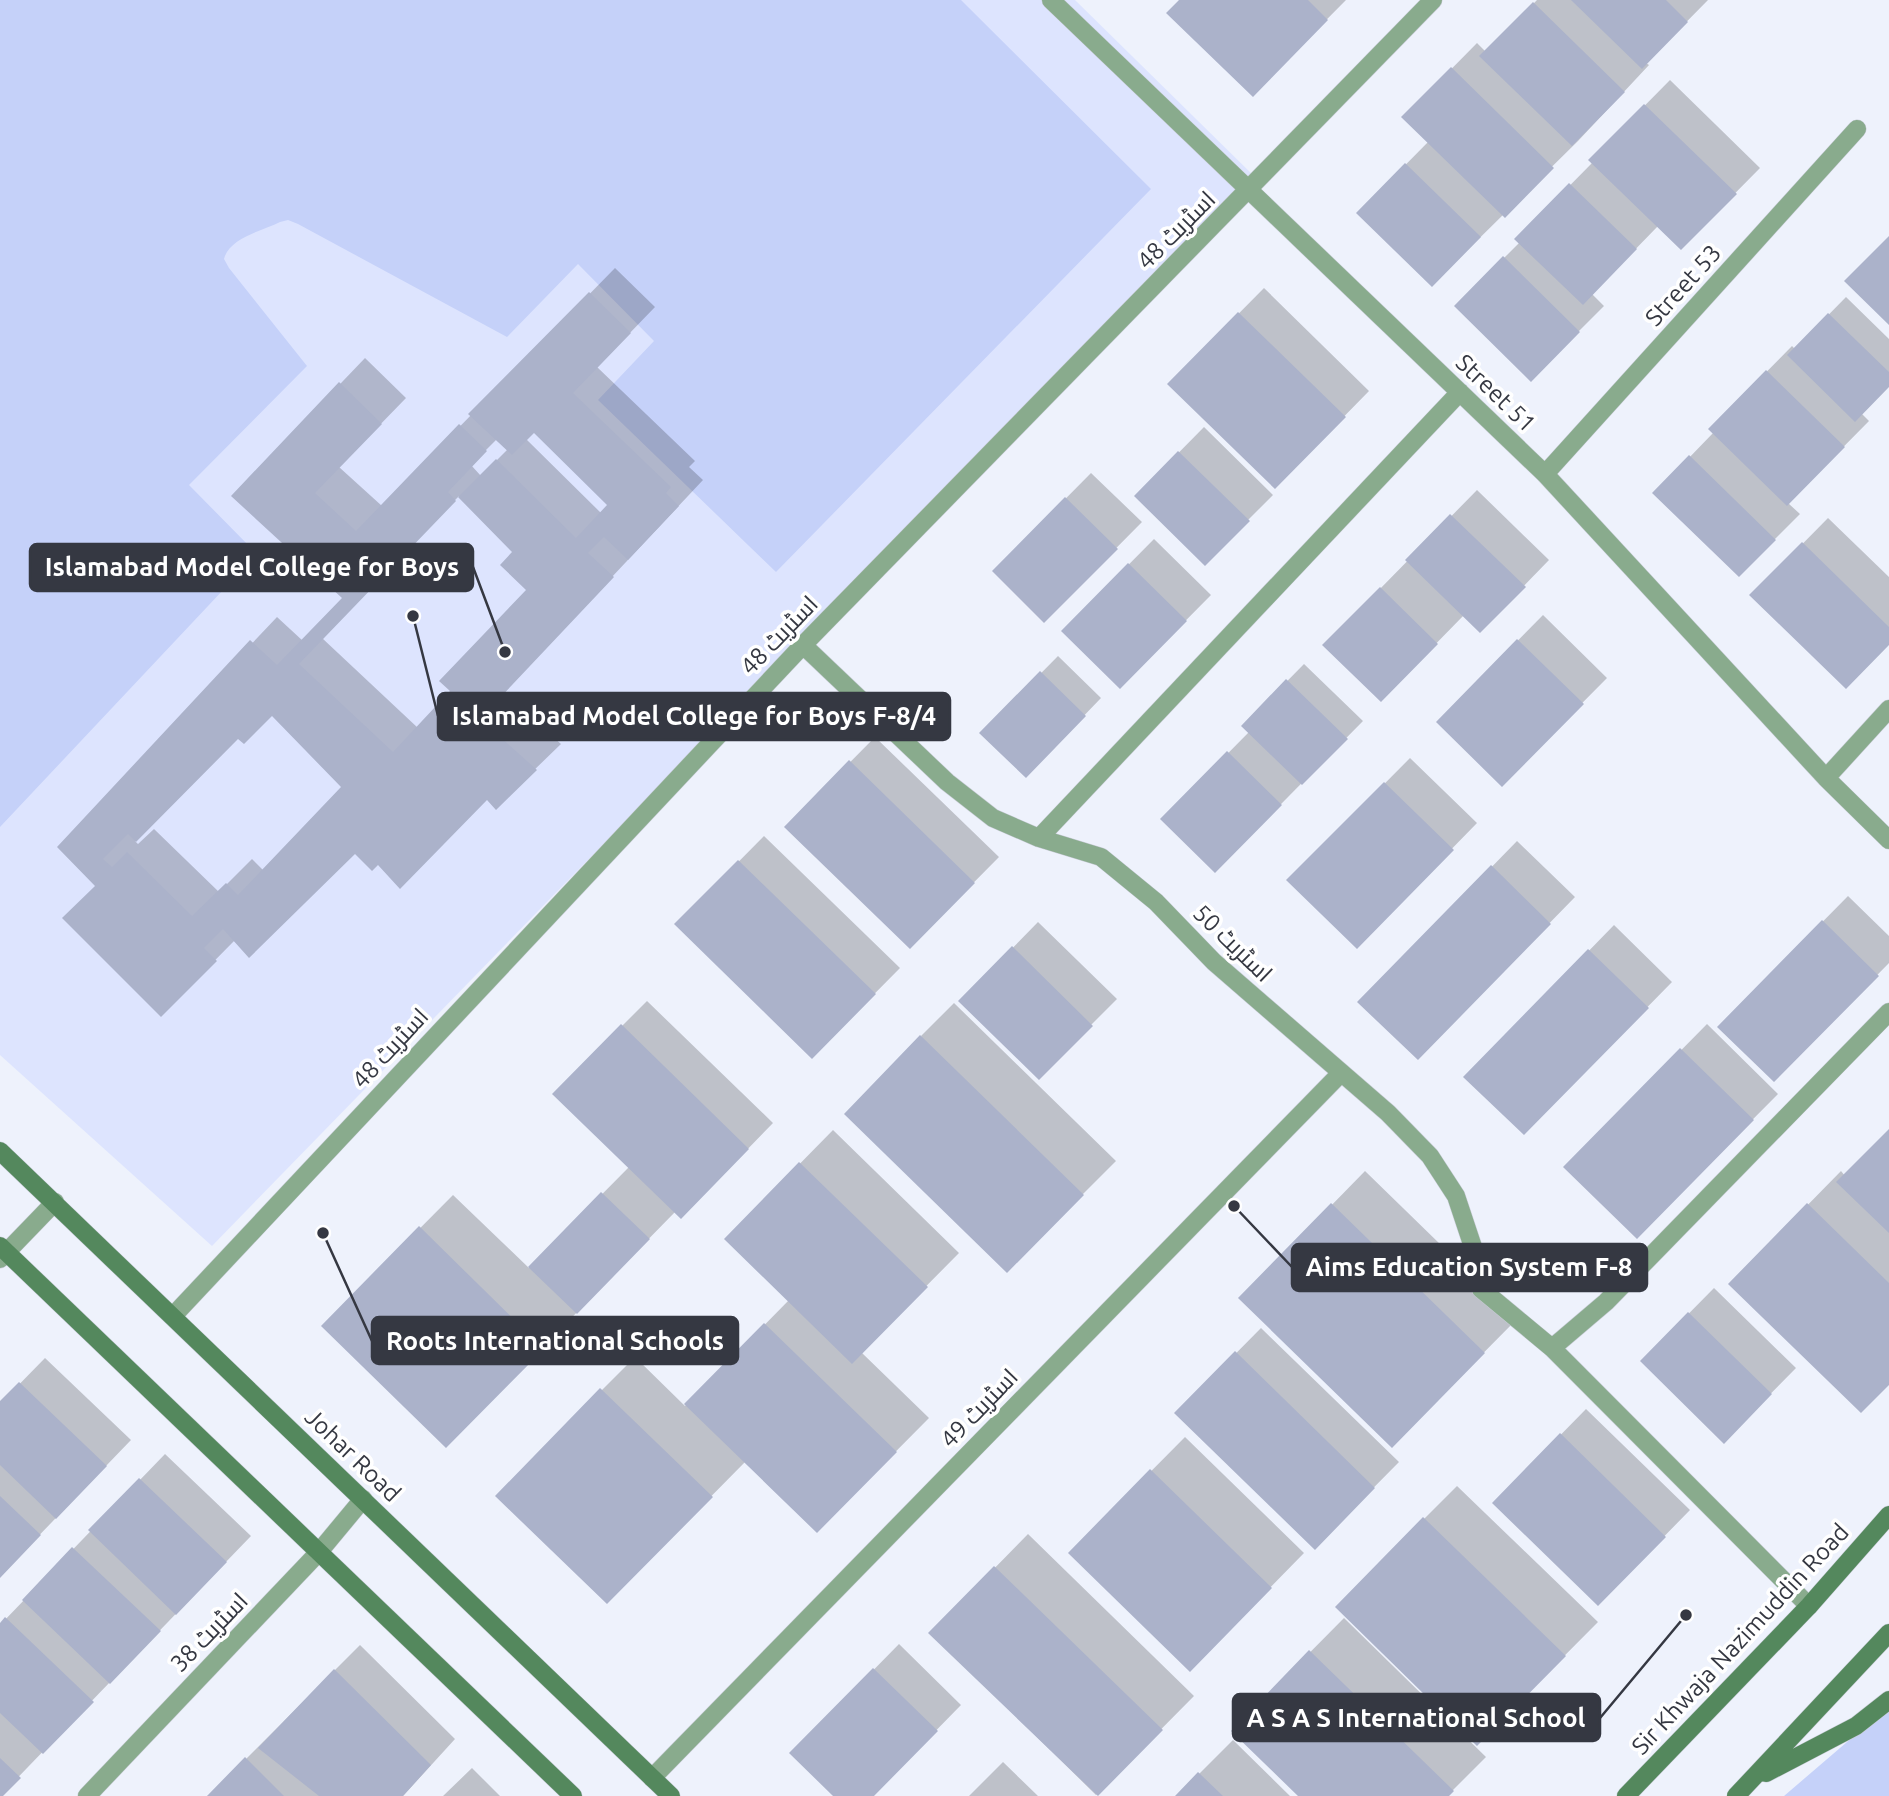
<svg xmlns="http://www.w3.org/2000/svg" width="1889" height="1796" viewBox="0 0 1889 1796" font-family="Ubuntu,Cairo,sans-serif">
  <rect width="100%" height="100%" fill="#eef2fc"/>
  <path fill="#dde4fe" d="M0,0H1075L1254,176L212,1246L0,1055Z"/>
  <path fill="#c5d1f9" d="M0,0H961L1151,189L776,572L598,400L654,341L578,264L507,337L298,224L288,220L280,222C262,231 229,238 224,259L229,268L307,366L189,485L257,554L0,827Z
    M1889,1706V1796H1784Z"/>
  <path fill="#0003" fill-rule="evenodd" d="M1181,0H1346L1252,95Z
    M1537,0H1708L1646,63L1649,65L1578,141L1432,285L1358,213L1429,141L1404,117L1477,43L1486,52Z
    M1670,80L1760,168L1681,248L1658,226L1592,294L1604,306L1531,379L1456,306L1520,242L1517,239L1593,162L1591,160Z
    M615,268L655,307L597,367L695,461L689,467L703,480L504,692L561,744L496,807L487,798L378,863L355,852L235,940L161,1015L98,885L59,847L277,617L303,641L345,598L233,496L365,358L406,398L339,467L382,506ZM534,431L609,505L601,513L526,439ZM497,439L508,449L481,476L471,465ZM459,496L515,552L528,590L452,691L418,728L322,638ZM272,713L343,787L263,870L252,859L219,892L154,829L138,844L135,841L238,737Z
    M1264,288L1369,391L1275,487L1169,384Z
    M1846,297L1889,339V384L1861,413L1869,421L1788,503L1800,514L1739,575L1655,493L1714,432L1710,429L1792,346L1795,349Z
    M1204,427L1273,495L1205,563L1136,496Z
    M1091,473L1142,522L1044,621L994,571Z
    M1477,490L1549,560L1480,631L1464,615L1381,700L1325,645Z
    M1828,518L1889,577V643L1752,595Z
    M1154,539L1211,595L1120,687L1063,631Z
    M1543,615L1607,678L1502,784L1438,722Z
    M1058,656L1101,698L1026,776L982,733Z
    M1304,664L1363,721L1215,871L1163,819L1249,732L1243,726Z
    M875,737L999,857L910,947L786,827Z
    M1410,758L1477,823L1357,946L1289,880Z
    M764,836L900,968L812,1057L677,924Z
    M1517,841L1575,897L1418,1058L1360,1002Z
    M1848,896L1889,936V963L1774,1080L1719,1027Z
    M1038,922L1117,999L1039,1077L961,1001Z
    M1614,925L1672,982L1524,1133L1466,1077Z
    M647,1001L773,1123L706,1192L675,1212L446,1446L323,1326L453,1195L529,1268L629,1167L554,1094Z
    M954,1003L1116,1161L1007,1270L921,1036Z
    M1707,1024L1778,1094L1637,1236L1566,1167Z
    M833,1130L959,1253L861,1352L929,1418L817,1531L746,1461L607,1602L602,1390L635,1357L685,1406L789,1300L726,1239Z
    M1889,1131V1383L1731,1283L1841,1171L1845,1176Z
    M1365,1171L1517,1319L1425,1412L1241,1298Z
    M1714,1288L1796,1368L1724,1441L1642,1361Z
    M1261,1328L1399,1462L1315,1547L1177,1413Z
    M45,1358L131,1440L0,1576V1404Z
    M1586,1409L1690,1510L1598,1604L1494,1503Z
    M1185,1437L1304,1553L1223,1636L1070,1553Z
    M165,1454L251,1536L0,1796V1625Z
    M1457,1486L1598,1622L1477,1744L1424,1519Z
    M1028,1534L1194,1696L1096,1795L931,1633Z
    M1344,1618L1486,1757L1447,1796H1300L1233,1730Z
    M899,1644L961,1705L872,1796H836L792,1753Z
    M360,1645L455,1739L403,1796H209Z
    M1233,1740L1290,1796H1177Z
    M1003,1762L1038,1796H969Z
    M472,1768L500,1796H443Z"/>
  <path fill="#abb2ca" fill-rule="evenodd" d="M1179,0H1308L1328,20L1253,97L1166,13Z
    M1571,0H1666L1688,22L1642,69Z
    M1533,2L1625,92L1572,146L1479,56Z
    M1451,67L1554,168L1505,218L1401,117Z
    M1644,104L1737,194L1681,250L1588,160Z
    M1405,163L1481,237L1432,287L1356,213Z
    M1569,183L1637,249L1583,305L1514,239Z
    M1889,236V325L1844,281Z
    M1503,256L1580,332L1531,382L1454,306Z
    M589,292L631,333L573,393L671,487L666,493L679,506L628,560L604,537L588,553L614,577L480,719L537,770L496,810L487,800L400,889L378,865L372,871L355,854L249,958L223,929L204,948L217,961L161,1017L62,918L95,886L57,847L250,640L277,665L342,598L231,496L339,382L382,424L315,493L356,531L459,424L487,451L448,492L456,501L299,664L393,752L450,691L439,681L526,590L500,565L512,552L458,497L496,459L576,538L607,505L534,433L512,455L468,414ZM272,716L341,787L238,895L226,883L192,916L127,852L112,867L103,859L128,834L136,842L238,739L244,744Z
    M1238,312L1346,417L1275,489L1167,384Z
    M1828,313L1889,372V387L1855,422L1787,355Z
    M1766,370L1845,447L1787,506L1708,429Z
    M1178,451L1250,521L1205,566L1134,496Z
    M1689,455L1776,540L1739,577L1652,493Z
    M1065,497L1118,549L1044,623L992,571Z
    M1450,514L1526,587L1480,633L1405,560Z
    M1802,542L1889,627V645L1846,689L1749,595Z
    M1128,563L1187,621L1120,689L1061,631Z
    M1380,587L1438,644L1381,702L1322,645Z
    M1517,639L1584,704L1502,787L1436,722Z
    M1040,671L1086,716L1026,778L979,733Z
    M1286,679L1348,739L1302,785L1241,726Z
    M1227,751L1282,805L1215,873L1160,819Z
    M849,760L975,883L910,949L784,827Z
    M1384,782L1454,850L1357,949L1286,880Z
    M738,860L876,994L812,1059L674,924Z
    M1491,865L1551,924L1418,1060L1357,1002Z
    M1822,920L1879,976L1774,1082L1717,1027Z
    M1012,946L1093,1026L1039,1080L958,1001Z
    M1588,949L1649,1008L1524,1135L1463,1077Z
    M621,1024L749,1149L681,1219L552,1094Z
    M920,1035L1084,1195L1007,1273L844,1114Z
    M1680,1048L1754,1120L1637,1239L1563,1167Z
    M1889,1129V1233L1836,1182Z
    M799,1162L928,1287L852,1364L724,1239Z
    M601,1192L650,1239L577,1314L528,1267Z
    M1331,1203L1485,1353L1392,1448L1238,1298Z
    M1807,1203L1889,1283V1385L1861,1413L1728,1284Z
    M419,1226L544,1349L446,1448L321,1326Z
    M1688,1312L1772,1394L1724,1444L1640,1361Z
    M764,1323L897,1452L817,1533L684,1404Z
    M1235,1351L1375,1488L1315,1550L1174,1413Z
    M19,1382L107,1466L56,1519L0,1465V1401Z
    M600,1388L713,1497L607,1604L495,1496Z
    M1560,1433L1666,1537L1598,1606L1492,1503Z
    M1150,1469L1272,1588L1190,1672L1068,1553Z
    M139,1478L227,1562L176,1615L88,1530Z
    M0,1496L41,1535L0,1578Z
    M1423,1517L1566,1656L1477,1746L1335,1607Z
    M72,1547L161,1631L110,1684L22,1600Z
    M994,1566L1163,1730L1098,1796L928,1633Z
    M5,1617L94,1702L43,1754L0,1713V1623Z
    M1309,1650L1454,1791L1449,1796H1298L1231,1731Z
    M873,1668L938,1731L874,1796H833L789,1753Z
    M334,1669L431,1765L403,1796H319L258,1748Z
    M245,1757L284,1796H207Z
    M0,1758L21,1778L3,1796H0Z
    M1198,1772L1223,1796H1175Z"/>
  <g fill="none" stroke-linecap="round" stroke-linejoin="round">
    <defs>
      <path id="street" d="M1051,0L1545,474L1826,778L1889,840
        M1545,474L1857,129
        M803,645L947,782L993,818L1039,838L1101,857L1156,902L1214,962L1388,1113L1430,1156L1456,1196L1475,1253L1481,1289L1552,1348L1809,1606
        M1826,778L1889,709
        M1039,838L1460,392
        M0,1259L55,1202
        M173,1316L803,645L1433,0
        M1552,1348L1606,1302L1889,1012
        M652,1778L1341,1073
        M87,1796L319,1552L363,1499"/>
      <path id="secondary" d="M0,1151L671,1796
        M0,1246L573,1796
        M1766,1773L1856,1726L1889,1700
        M1626,1796L1809,1606L1889,1515
        M1736,1796L1889,1633"/>
    </defs>
    <use href="#street" stroke="#c9cdd7" stroke-width="19"/>
    <use href="#secondary" stroke="#c9cdd7" stroke-width="19"/>
    <use href="#street" stroke="#89ab8d" stroke-width="18"/>
    <use href="#secondary" stroke="#54885d" stroke-width="18"/>
  </g>
  <g text-anchor="middle" dominant-baseline="central" stroke-width="7" stroke-linejoin="round" paint-order="stroke">
    <g font-size="24" fill="#353842" stroke="#fff">
      <text transform="translate(1176 230) rotate(-45)">اسٹریٹ 48</text>
      <text transform="translate(1683 285) rotate(-48)">Street 53</text>
      <text transform="translate(1496 393) rotate(44)">Street 51</text>
      <text transform="translate(779 635) rotate(-46)">اسٹریٹ 48</text>
      <text transform="translate(1233 943) rotate(44)">اسٹریٹ 50</text>
      <text transform="translate(390 1048) rotate(-47)">اسٹریٹ 48</text>
      <text transform="translate(979 1408) rotate(-46)">اسٹریٹ 49</text>
      <text transform="translate(353 1455) rotate(44)">Johar Road</text>
      <text transform="translate(209 1632) rotate(-46)">اسٹریٹ 38</text>
      <text transform="translate(1740 1639) rotate(-47)">Sir Khwaja Nazimuddin Road</text>
    </g>
  </g>
  <path fill="none" stroke="#353842" stroke-width="2.5" d="M505 652L473 567M413 616L438 716M1234 1206L1292 1267M323 1233L372 1341M1686 1615L1600 1718"/>
  <g fill="#353842" stroke="#fff" stroke-width="2.5">
    <circle cx="505" cy="652" r="7"/>
    <circle cx="413" cy="616" r="7"/>
    <circle cx="1234" cy="1206" r="7"/>
    <circle cx="323" cy="1233" r="7"/>
    <circle cx="1686" cy="1615" r="7"/>
  </g>
  <g fill="#353842" stroke="#353842" stroke-width="2.5">
    <rect x="30" y="544" width="443" height="47" rx="7"/>
    <rect x="438" y="693" width="512" height="47" rx="7"/>
    <rect x="1292" y="1244" width="355" height="47" rx="7"/>
    <rect x="372" y="1317" width="366" height="47" rx="7"/>
    <rect x="1233" y="1694" width="367" height="47" rx="7"/>
  </g>
  <g font-size="26" text-anchor="middle" font-weight="bold" fill="#fff">
    <text x="252" y="576">Islamabad Model College for Boys</text>
    <text x="694" y="725">Islamabad Model College for Boys F-8/4</text>
    <text x="1469" y="1276">Aims Education System F-8</text>
    <text x="555" y="1350">Roots International Schools</text>
    <text x="1416" y="1727">A S A S International School</text>
  </g>
</svg>
